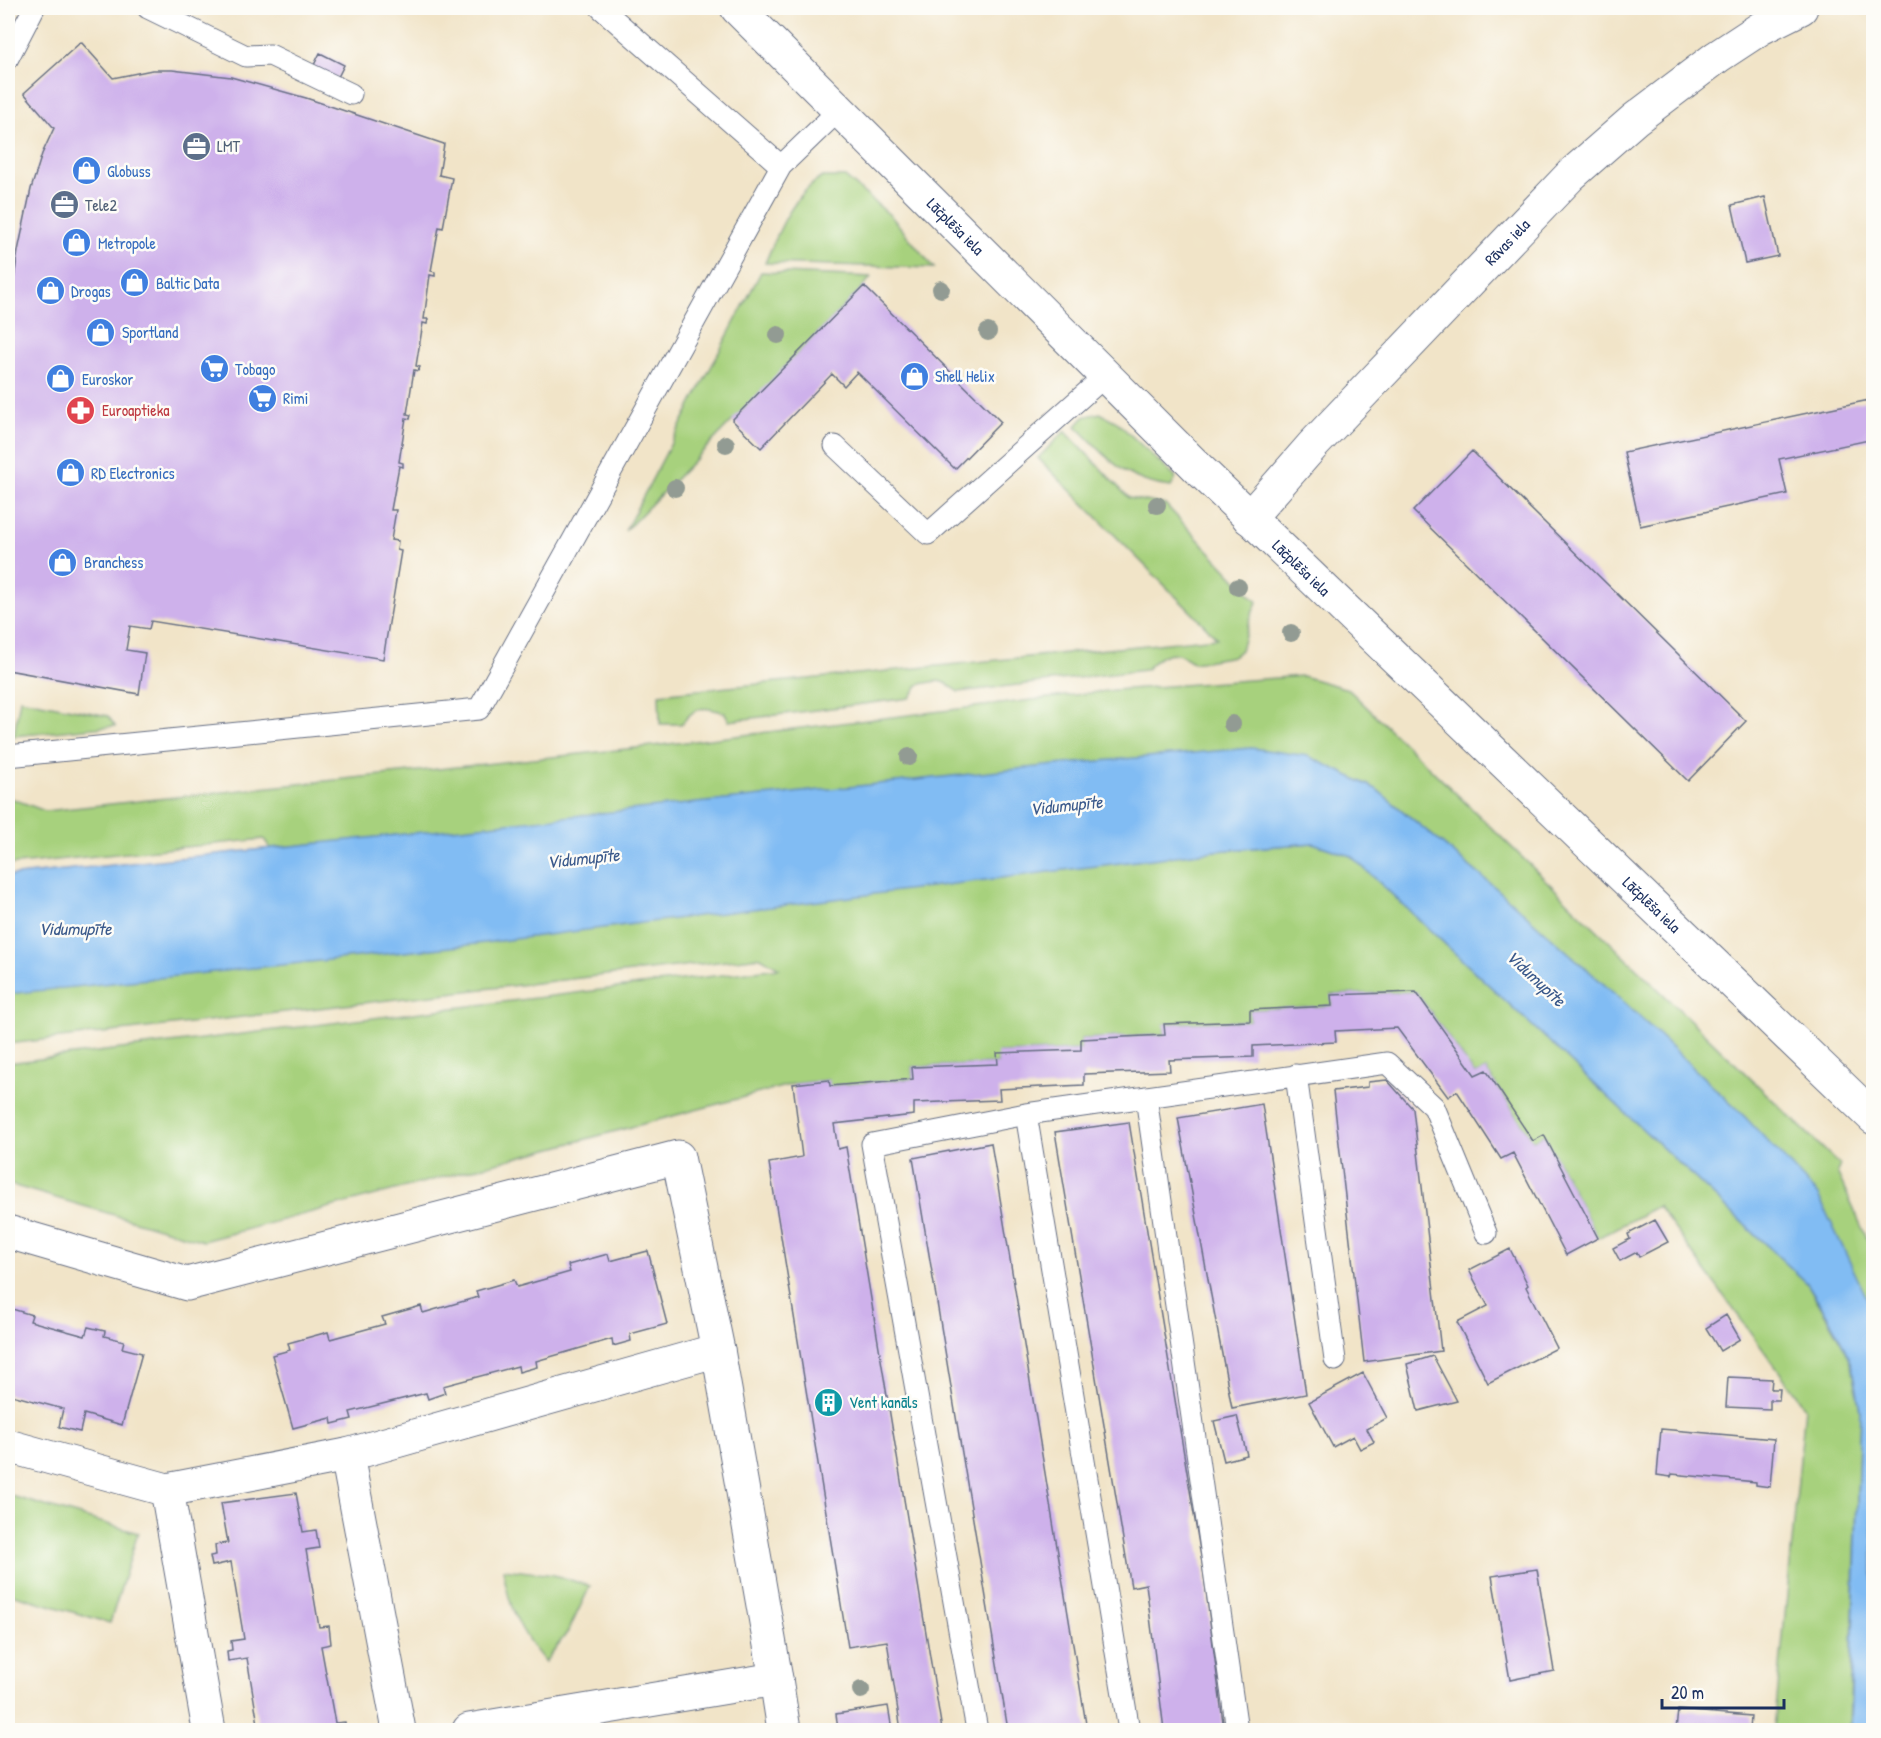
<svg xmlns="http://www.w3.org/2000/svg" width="1881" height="1738" viewBox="0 0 1881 1738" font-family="'Patrick Hand',sans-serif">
  <rect width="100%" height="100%" fill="#fdfcf7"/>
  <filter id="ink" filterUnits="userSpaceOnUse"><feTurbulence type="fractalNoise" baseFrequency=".0167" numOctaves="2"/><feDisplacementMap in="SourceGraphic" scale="12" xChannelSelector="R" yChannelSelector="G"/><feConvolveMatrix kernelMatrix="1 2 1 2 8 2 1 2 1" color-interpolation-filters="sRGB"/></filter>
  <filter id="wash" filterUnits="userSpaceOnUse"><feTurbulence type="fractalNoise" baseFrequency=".008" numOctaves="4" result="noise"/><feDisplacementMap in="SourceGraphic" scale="24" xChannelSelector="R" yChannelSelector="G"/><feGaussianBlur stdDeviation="1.35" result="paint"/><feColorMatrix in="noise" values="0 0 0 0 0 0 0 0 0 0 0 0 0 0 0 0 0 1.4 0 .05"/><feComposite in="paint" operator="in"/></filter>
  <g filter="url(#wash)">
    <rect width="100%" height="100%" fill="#f1e4c8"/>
    <path fill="#a7d17d" stroke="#61806e" stroke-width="1.5" d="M822,177H845L891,216L934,268L765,263C779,231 791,197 822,177Z
      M761,272L871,277L864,286L625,531Z
      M1100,413L1117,422L1176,478L1171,487C1122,481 1109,458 1076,426L1084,417Z
      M1065,431L1129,498L1166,505L1257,602L1250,619L1241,650L1234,656L1194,663C1172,646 1163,653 1145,670L958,692C944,678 937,680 918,685L910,698L729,721L725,713C705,706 695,705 682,724H660L659,694L1217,638L1038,458Z
      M1302,676L1348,689L1840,1165L1837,1172L1873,1252V1312L1746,1118L1626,1004L1497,889L1376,789L1308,756L270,848L264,839L8,865V797L45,811L636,748L1115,690Z
      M20,699L108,716L115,726L14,736Z
      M1313,843L1351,856L1807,1283L1845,1349L1854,1375L1860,1411L1849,1730H1774L1805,1407L1658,1206L1598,1238L1544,1135L1533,1141L1486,1070L1475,1075L1416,992L1332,995V1006L1250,1010V1021L1165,1024V1035L1081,1039V1050L998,1053V1064L912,1067L913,1079L830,1086L828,1080L793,1084L203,1241L8,1184V1063L779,968L761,957L8,1044V992L1215,851Z
      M8,1495L138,1533L110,1623L8,1593Z
      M503,1569L554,1575L590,1586L569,1630L545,1662C519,1631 509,1608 503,1569Z"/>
    <path fill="#81bcf3" stroke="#4e76a8" stroke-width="1.5" d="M1251,748L1308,756L1376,789L1497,889L1626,1004L1746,1118L1818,1195L1873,1311V1730H1850L1860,1411C1858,1399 1857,1386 1854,1374C1845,1341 1825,1312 1807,1283L1351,856L1313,843L1215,851L460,946L8,994V876L1065,764Z"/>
    <g id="blocks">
      <path fill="#ceb1eb" d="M81,42L113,78L152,70H172L231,77L306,98L444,144L439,175L452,178L443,228L439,227L431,271L435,272V276L430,275L424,319H428L427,324L423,323L416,366L420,367L418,371L414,370L407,414L411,415L410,419L406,418L399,462L403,463V467L399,466L391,510H396L391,540L398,541L397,550L401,551L383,659L151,621L149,629L130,626L126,650L145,653L139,694L8,670V382L14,280L18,251L31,189L42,154L54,128L24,93Z
        M320,53L344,65L337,79L313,67Z
        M1765,197L1778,256L1745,263L1732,205Z
        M864,286L1001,422L955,469L857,372L844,386L832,374L761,448L732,420Z
        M1874,399V439L1779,459L1787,494L1640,526L1624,452Z
        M1472,451L1746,721L1688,781L1413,511Z
        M1416,992L1475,1075L1486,1070L1533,1141L1544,1135L1598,1238L1566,1255L1513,1153L1501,1159L1457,1091L1448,1097L1397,1028L1335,1031L1336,1042L1253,1046V1057L1169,1060L1170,1071L1084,1074V1085L999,1089L1000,1100L914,1103V1115L834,1124L838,1149L846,1147L942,1730H901L887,1641L848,1647L769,1163L802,1157L793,1084L829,1080L830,1086L913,1079L912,1067L998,1064L997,1053L1081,1050V1039L1165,1035L1164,1024L1250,1021V1010L1332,1006L1331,995Z
        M1387,1080L1413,1109L1441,1351L1364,1362L1333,1091L1368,1087V1082Z
        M1262,1104L1306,1394L1232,1408L1178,1118Z
        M1129,1122L1204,1575L1224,1730H1164L1146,1584L1131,1587L1055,1132Z
        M991,1143L1087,1730H1008L913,1158Z
        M1655,1220L1668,1242L1639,1257L1637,1252L1620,1261L1613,1248L1630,1239L1628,1234Z
        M1510,1249L1528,1285L1526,1287L1557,1348L1488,1383L1457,1322L1488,1306L1469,1270Z
        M648,1251L667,1324L630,1334L631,1341L613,1346L612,1339L536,1361L537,1367L519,1372L518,1366L443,1386L445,1393L428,1399L426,1393L350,1412L352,1419L332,1424L331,1418L293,1428L272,1355L290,1350L288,1343L328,1332L330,1339L385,1324L382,1317L421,1306L423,1313L478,1297L476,1291L514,1280L517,1287L570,1272L568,1265L608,1254L610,1261Z
        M8,1304L12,1305V1309L32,1315L30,1321L85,1336L88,1327L105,1331L104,1336L124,1341L122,1348L142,1353L122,1425L84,1414L80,1432L59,1427L63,1409L8,1394Z
        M1726,1315L1740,1339L1720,1351L1706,1328Z
        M1433,1356L1457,1401L1418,1411L1407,1364Z
        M1363,1373L1387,1418L1367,1429L1374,1442L1360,1449L1353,1436L1333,1447L1309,1402Z
        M1728,1377L1772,1379L1771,1389H1780L1779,1400H1770V1409L1726,1407Z
        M1237,1416L1247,1455L1224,1461L1214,1421Z
        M1661,1429L1774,1439L1770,1487L1756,1485V1482L1672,1474L1671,1477L1657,1475Z
        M296,1493L303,1532L316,1530L319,1548L306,1550L319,1627L329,1626L331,1644L321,1646L335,1723L345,1722L346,1730H259L247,1658L228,1661L227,1651L232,1650L231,1641L244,1639L231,1562L212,1566L210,1556L216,1555L215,1545L228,1543L221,1503Z
        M1537,1569L1554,1671L1510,1680L1492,1576Z
        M888,1706L892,1730H838L836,1714Z
        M1678,1710L1751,1716L1750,1730H1676Z"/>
    </g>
  </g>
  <g filter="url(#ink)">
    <use href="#blocks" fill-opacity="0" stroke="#666e83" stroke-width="1.5"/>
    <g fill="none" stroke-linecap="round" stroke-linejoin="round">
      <defs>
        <path id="lane" d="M148,8L246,56L270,55L351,94
          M601,8L781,166
          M8,58L34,8
          M835,446L928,534L1105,376
          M8,756L479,709L781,166L840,109
          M1296,1075L1335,1360
          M1146,1097L1237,1730
          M1026,1114L1387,1063L1434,1107L1486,1233
          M977,1730L872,1144L1026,1114L1129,1730"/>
        <g id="street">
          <path id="s1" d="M1249,518L1313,445L1571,175L1635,119L1717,57L1761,28L1801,8"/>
          <path d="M8,1232L187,1284L678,1157L718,1350L776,1679L784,1730"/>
          <path d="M8,1446L167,1490L347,1455L718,1350"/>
          <path d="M347,1455L399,1730"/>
          <path d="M167,1490L209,1730"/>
          <path d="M469,1730L776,1679"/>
        </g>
        <g id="secondary">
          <path id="s2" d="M737,8L1199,469L1874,1118"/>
        </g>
      </defs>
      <use href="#lane" stroke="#666e83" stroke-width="23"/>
      <use href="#street" stroke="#666e83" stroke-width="35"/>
      <use href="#secondary" stroke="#666e83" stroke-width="35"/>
      <use href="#lane" stroke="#fff" stroke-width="21"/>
      <use href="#street" stroke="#fff" stroke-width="33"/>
      <use href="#secondary" stroke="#fff" stroke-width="33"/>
    </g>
    <g fill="#929b93">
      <circle cx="941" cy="289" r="9"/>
      <circle cx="988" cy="332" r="9"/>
      <circle cx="778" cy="335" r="9"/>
      <circle cx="726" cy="444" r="9"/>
      <circle cx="675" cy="488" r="9"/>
      <circle cx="1157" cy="505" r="9"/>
      <circle cx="1238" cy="587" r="9"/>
      <circle cx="1291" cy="633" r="9"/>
      <circle cx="1232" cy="724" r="9"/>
      <circle cx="909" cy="757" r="9"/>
      <circle cx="861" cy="1690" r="9"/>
    </g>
  </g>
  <defs>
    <symbol id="office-disc" viewBox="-11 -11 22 22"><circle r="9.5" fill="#5c6f8a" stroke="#fdfcf7"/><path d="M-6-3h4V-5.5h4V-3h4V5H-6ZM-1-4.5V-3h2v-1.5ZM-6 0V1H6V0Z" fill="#fff"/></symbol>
    <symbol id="shop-disc" viewBox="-11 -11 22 22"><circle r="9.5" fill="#3f7fe0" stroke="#fdfcf7"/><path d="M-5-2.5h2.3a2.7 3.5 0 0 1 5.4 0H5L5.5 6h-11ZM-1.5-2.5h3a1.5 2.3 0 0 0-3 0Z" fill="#fff"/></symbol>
    <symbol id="supermarket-disc" viewBox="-11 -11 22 22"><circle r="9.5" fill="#3f7fe0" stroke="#fdfcf7"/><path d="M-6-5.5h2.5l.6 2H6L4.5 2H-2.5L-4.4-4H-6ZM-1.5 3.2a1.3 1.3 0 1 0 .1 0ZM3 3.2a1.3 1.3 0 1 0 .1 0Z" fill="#fff"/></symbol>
    <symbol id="pharmacy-disc" viewBox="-11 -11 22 22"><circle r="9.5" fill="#e0444e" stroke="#fdfcf7"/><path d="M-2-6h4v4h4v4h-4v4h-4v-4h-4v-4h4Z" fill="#fff"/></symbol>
    <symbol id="building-disc" viewBox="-11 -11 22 22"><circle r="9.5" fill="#0f9aa8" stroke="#fdfcf7"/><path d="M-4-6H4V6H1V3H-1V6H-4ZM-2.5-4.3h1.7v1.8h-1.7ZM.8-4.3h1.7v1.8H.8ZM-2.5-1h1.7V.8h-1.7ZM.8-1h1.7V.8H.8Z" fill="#fff"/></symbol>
  </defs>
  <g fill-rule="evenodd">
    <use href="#office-disc" x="180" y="130" width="33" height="33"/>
    <use href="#shop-disc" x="70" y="154" width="33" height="33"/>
    <use href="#office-disc" x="48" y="188" width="33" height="33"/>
    <use href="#shop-disc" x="60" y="226" width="33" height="33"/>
    <use href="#shop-disc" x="118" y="266" width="33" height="33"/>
    <use href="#shop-disc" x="34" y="274" width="33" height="33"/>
    <use href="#shop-disc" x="84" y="316" width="33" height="33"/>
    <use href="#supermarket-disc" x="198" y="352" width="33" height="33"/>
    <use href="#shop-disc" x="898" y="360" width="33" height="33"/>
    <use href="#shop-disc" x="44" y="362" width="33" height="33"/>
    <use href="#supermarket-disc" x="246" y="382" width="33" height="33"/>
    <use href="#pharmacy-disc" x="64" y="394" width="33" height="33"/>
    <use href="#shop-disc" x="54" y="456" width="33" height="33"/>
    <use href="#shop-disc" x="46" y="546" width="33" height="33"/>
    <use href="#building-disc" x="812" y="1386" width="33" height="33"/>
  </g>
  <g text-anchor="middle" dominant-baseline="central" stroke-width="5" stroke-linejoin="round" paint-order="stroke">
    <g font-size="16" fill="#4e5e75" stroke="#fdfcf7" text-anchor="start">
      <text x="217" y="146">LMT</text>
      <text x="85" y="205">Tele2</text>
    </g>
    <g font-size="16" fill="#366cbe" stroke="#fdfcf7" text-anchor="start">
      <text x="107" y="171">Globuss</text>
      <text x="98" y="243">Metropole</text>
      <text x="156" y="283">Baltic Data</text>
      <text x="71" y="291">Drogas</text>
      <text x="122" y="332">Sportland</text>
      <text x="235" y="369">Tobago</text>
      <text x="935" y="376">Shell Helix</text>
      <text x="82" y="379">Euroskor</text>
      <text x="283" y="398">Rimi</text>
      <text x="91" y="473">RD Electronics</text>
      <text x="84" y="562">Branchess</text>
    </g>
    <g font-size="16" fill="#1b2f5e" stroke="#fdfcf7">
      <text stroke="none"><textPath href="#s2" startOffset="309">Lāčplēša iela</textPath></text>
      <text stroke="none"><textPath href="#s1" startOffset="378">Rāvas iela</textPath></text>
      <text stroke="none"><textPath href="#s2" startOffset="795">Lāčplēša iela</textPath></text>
      <text stroke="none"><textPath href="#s2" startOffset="1281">Lāčplēša iela</textPath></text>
    </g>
    <g font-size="16" fill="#be3a42" stroke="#fdfcf7" text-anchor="start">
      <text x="102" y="410">Euroaptieka</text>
    </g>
    <g font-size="16" fill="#0d838f" stroke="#fdfcf7" text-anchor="start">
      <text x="849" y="1402">Vent kanāls</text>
    </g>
    <g font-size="18" font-style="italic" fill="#3a598b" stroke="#fdfcf7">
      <text transform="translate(1066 805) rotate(-6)">Vidumupīte</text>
      <text transform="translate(583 858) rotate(-6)">Vidumupīte</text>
      <text x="75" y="928">Vidumupīte</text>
      <text transform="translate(1536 978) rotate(43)">Vidumupīte</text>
    </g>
  </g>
  <rect width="1881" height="1738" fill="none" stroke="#fdfcf7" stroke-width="30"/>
  <path d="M1662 1699v9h122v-9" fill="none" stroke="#1b2f5e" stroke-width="3"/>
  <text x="1671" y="1699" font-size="18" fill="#1b2f5e" stroke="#fdfcf7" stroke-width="4.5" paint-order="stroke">20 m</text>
</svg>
